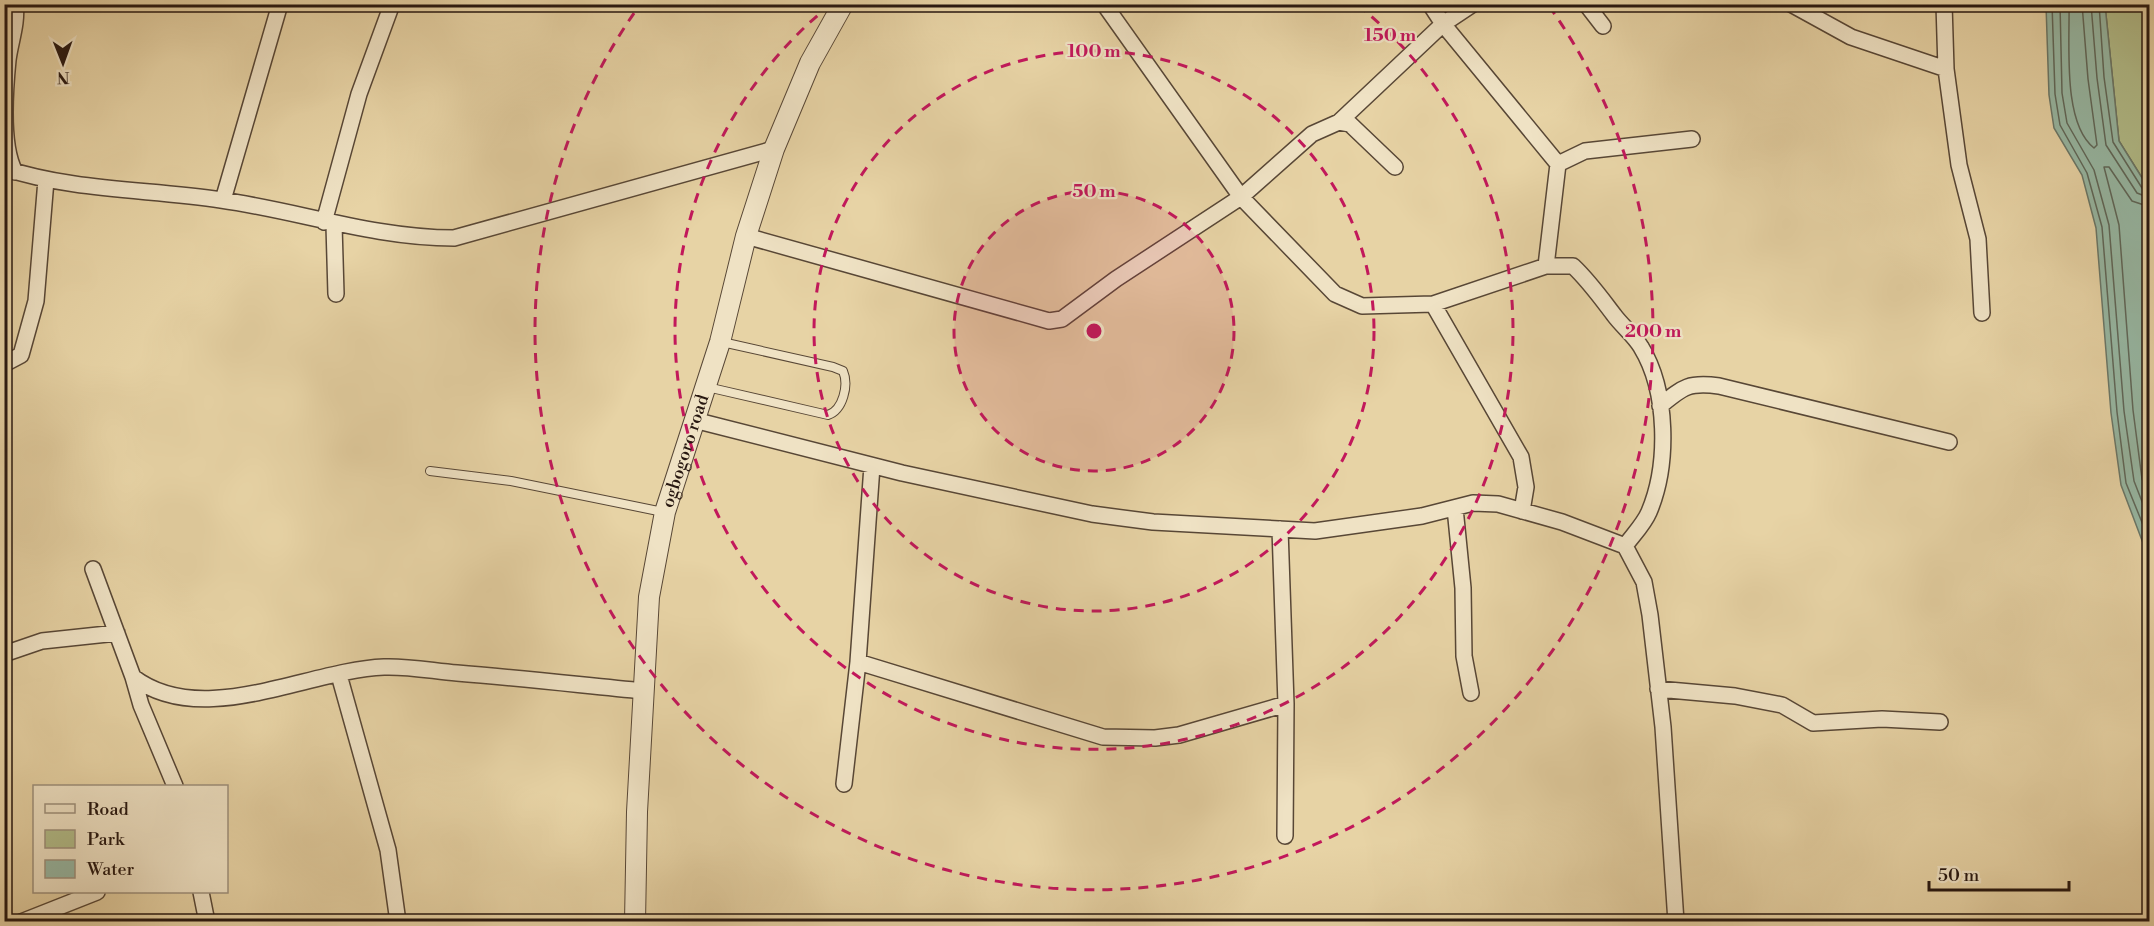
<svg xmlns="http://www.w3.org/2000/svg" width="2154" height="926" viewBox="0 0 2154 926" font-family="'Libre Bodoni',serif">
  <rect width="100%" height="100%" fill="#e7d3a5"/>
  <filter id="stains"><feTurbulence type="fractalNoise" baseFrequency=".00333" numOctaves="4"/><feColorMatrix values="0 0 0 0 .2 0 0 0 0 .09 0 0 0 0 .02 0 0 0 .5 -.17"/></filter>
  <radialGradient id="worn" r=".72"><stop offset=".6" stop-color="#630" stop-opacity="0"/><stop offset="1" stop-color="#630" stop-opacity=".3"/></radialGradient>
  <path fill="#b2bd8a" stroke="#6d6a4e" stroke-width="1.5" d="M2105,5H2149V189L2119,141Z"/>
  <path fill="#97b8a4" stroke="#6b7869" stroke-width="1.5" d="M2046,5H2105L2119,141L2149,189V567L2146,551L2121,485L2111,413L2096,228L2082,175L2054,128L2049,95Z"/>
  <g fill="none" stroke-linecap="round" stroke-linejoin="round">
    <path stroke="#60685a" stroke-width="1.5" d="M2052,4L2055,94L2060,125L2087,173L2102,227L2117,412L2126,483L2150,542
      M2060,4L2062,93L2067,123L2094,170L2109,225L2124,411L2134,481L2150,522
      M2069,4C2070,43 2062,123 2094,148L2097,145L2088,79L2082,4
      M2091,4L2097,78L2106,145L2137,193L2150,198
      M2099,4L2104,77L2113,142L2142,188L2150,191
      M2150,207L2132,201L2109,167H2104L2119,225L2133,410L2142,479L2150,497"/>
    <defs>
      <path id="service" d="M707,387L828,415C843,410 849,385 843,371L833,367L722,342
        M430,471L511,481L663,512"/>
      <path id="minor" d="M15,4C18,22 10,43 8,60C5,90 1,146 15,172
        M1104,4L1241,197L1335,294L1362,306L1433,304L1546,266H1573C1589,281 1601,298 1614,315C1622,326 1634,335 1641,347C1668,391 1669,465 1649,512C1644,524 1633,535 1625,546
        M1473,4L1443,24L1558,164
        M1586,4L1603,26
        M1791,4L1851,37L1946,69
        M1944,4L1946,69L1959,165L1978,239L1982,313
        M1339,122L1443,24L1430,4
        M4,168C73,191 149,189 221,200C299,211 374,238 454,238L774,149
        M223,200L280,4
        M324,222L359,94L392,4
        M334,225L336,294
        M746,236L1049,321L1062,319L1116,279L1241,197L1312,134L1339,122L1350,124L1395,167
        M1546,266L1558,164L1585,151L1692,139
        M1433,304L1521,457L1526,487L1522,511
        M4,364L21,355L36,301L46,180
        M1660,406C1683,387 1688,382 1719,386L1949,442
        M694,420L902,473L1092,514L1153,522L1315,531L1422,516L1473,503L1498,504L1562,522L1625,546L1644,582L1650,615L1663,727L1676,922
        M1455,508L1463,588L1464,656L1471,693
        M1280,529L1286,704L1285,836
        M93,569L133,677C202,730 308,670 384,667C408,666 433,671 457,673C519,678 581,685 643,691
        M4,654L42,641L117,633
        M858,662L1103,737L1155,738L1179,735L1286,704
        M339,675L388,850L398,922
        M133,677L141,705L175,786
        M1658,689L1735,696L1782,705L1813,723L1882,719L1940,722
        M844,784L858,662L872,466
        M201,892L207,922
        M21,922L97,892"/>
      <g id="tertiary">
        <path id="s1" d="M635,922L637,812L649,597L665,512L720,342L746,236L774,149L810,63L843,4"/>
      </g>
    </defs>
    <use href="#service" stroke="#584736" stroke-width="10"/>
    <use href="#minor" stroke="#584736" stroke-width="18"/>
    <use href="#tertiary" stroke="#584736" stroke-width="22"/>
    <use href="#service" stroke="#efe2c4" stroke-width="8"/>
    <use href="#minor" stroke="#efe2c4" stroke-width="15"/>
    <use href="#tertiary" stroke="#efe2c4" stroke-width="20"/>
  </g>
  <circle cx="1094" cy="331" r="140" fill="#c2185b" fill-opacity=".12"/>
  <g fill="none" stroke="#c2185b" stroke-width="3" stroke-dasharray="10 8">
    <circle cx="1094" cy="331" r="140"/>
    <circle cx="1094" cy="331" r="280"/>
    <path d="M1358 5A419 419 0 1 1 830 5"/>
    <path d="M1549 6A559 559 0 1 1 639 6"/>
  </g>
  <g text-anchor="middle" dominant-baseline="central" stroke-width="4.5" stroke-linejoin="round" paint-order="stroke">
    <g font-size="18" fill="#281811" stroke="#efe2c4">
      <text stroke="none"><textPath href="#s1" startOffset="476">ogbogoro road</textPath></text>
    </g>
  </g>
  <circle cx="1094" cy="331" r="9" fill="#c2185b" stroke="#efe2c4" stroke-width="3"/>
  <g font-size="18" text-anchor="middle" font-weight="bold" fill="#c2185b" stroke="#efe2c4" stroke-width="4.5" stroke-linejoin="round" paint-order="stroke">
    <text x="1390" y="41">150 m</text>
    <text x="1094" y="57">100 m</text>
    <text x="1094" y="197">50 m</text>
    <text x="1653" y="337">200 m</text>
  </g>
  <rect width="2154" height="926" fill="none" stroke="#e7d3a5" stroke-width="24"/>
  <rect x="6" y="6" width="2142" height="914" fill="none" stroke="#281811" stroke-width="3"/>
  <rect x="12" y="12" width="2130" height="902" fill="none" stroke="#281811" stroke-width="1.5"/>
  <rect x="33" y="785" width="195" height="108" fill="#efe2c4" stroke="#9f917c" stroke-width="1.5"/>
  <rect x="45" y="804" width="30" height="9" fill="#efe2c4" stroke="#9f917c" stroke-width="1.5"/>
  <text x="87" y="815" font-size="18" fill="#281811">Road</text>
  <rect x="45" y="830" width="30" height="18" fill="#b2bd8a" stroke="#9f917c" stroke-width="1.5"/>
  <text x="87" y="845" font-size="18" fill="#281811">Park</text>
  <rect x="45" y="860" width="30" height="18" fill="#97b8a4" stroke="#9f917c" stroke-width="1.5"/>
  <text x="87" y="875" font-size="18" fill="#281811">Water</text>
  <g transform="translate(63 63) rotate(179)" stroke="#efe2c4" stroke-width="4.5" paint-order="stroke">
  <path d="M0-4.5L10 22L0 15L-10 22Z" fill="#281811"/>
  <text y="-9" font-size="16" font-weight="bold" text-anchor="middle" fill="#281811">N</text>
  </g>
  <path d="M1929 881v9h140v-9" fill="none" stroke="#281811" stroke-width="3"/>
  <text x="1938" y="881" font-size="18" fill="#281811" stroke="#efe2c4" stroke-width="4.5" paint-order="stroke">50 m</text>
  <rect width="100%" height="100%" filter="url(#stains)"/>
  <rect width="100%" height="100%" fill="url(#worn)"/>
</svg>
